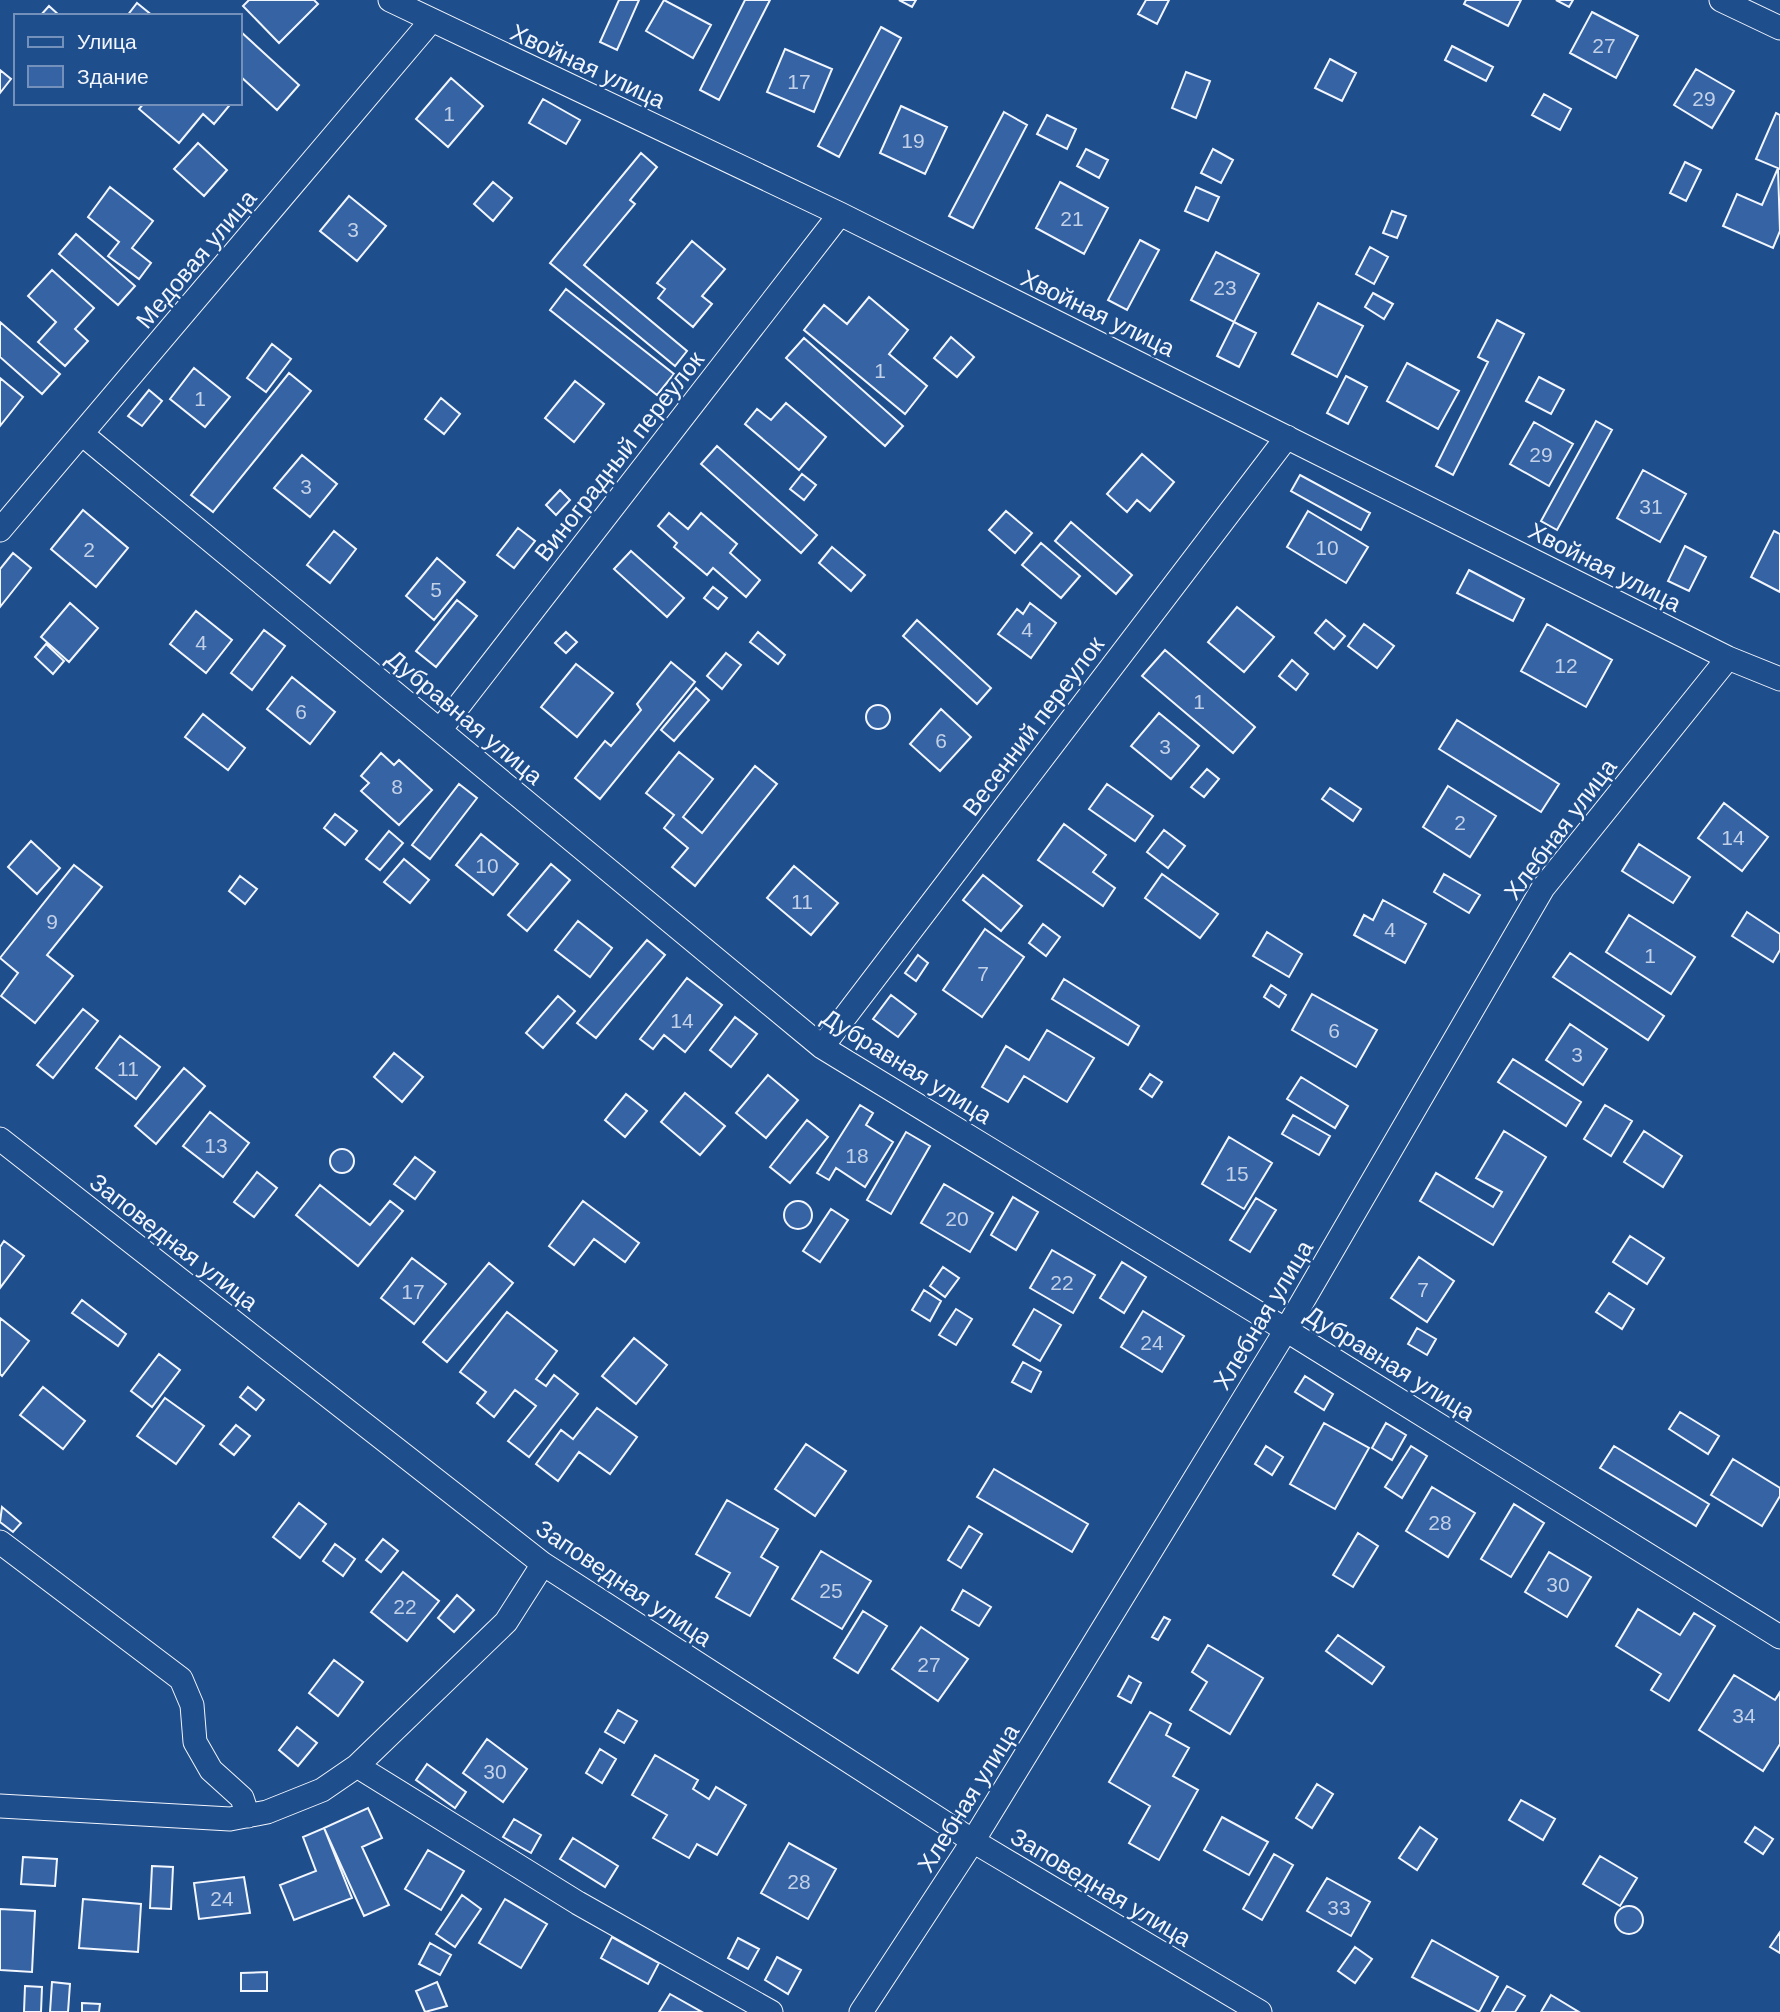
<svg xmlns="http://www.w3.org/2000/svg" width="1780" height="2012" viewBox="0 0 1780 2012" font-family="Arial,sans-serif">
  <rect width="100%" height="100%" fill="#1f4e8c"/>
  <path fill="#3563a3" stroke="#f2f6ff" stroke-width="2" d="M249,0H314L318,4L279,43L243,6Z
    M619,0H639L617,50L600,42Z
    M664,0L711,25L693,58L646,31Z
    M745,0H770L719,100L700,90Z
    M899,0H916L912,7Z
    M1146,0H1169L1157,24L1138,14Z
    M1466,0H1521L1508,26L1464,4Z
    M1556,0H1573L1569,7Z
    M137,3L153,16H127Z
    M49,6L60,16H40Z
    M1592,12L1638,36L1616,78L1570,53Z
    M881,27L901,38L839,157L818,146Z
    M240,31L299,85L277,110L240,76Z
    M1452,46L1493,67L1486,81L1445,60Z
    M785,49L832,69L814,112L767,92Z
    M1330,59L1356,73L1342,101L1315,88Z
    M1696,69L1734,91L1712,128L1674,105Z
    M0,70L11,79L0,93Z
    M1186,72L1210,81L1196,118L1172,108Z
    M451,78L483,106L448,147L416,119Z
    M1544,94L1571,109L1560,130L1532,115Z
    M543,99L580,120L566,144L529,123Z
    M144,103H225L229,106L214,124L203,114L179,143L139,109Z
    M901,106L947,127L925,174L880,153Z
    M1004,112L1027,125L973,228L949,216Z
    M1776,113L1780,115V169L1756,159Z
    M1047,115L1076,129L1067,149L1037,134Z
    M198,143L227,170L204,196L174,169Z
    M1086,149L1108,160L1099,178L1077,166Z
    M1213,149L1233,160L1221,183L1201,173Z
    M641,153L657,167L630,200L635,204L584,265L687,351L675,366L550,263Z
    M1685,162L1701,170L1686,201L1670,193Z
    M1778,168L1780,231L1773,248L1723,226L1737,194L1762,205Z
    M493,182L512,198L493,221L474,204Z
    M1060,182L1108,208L1084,254L1036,228Z
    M110,187L153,221L132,248L151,263L139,279L108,256L119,242L88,217Z
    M1196,187L1219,197L1208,221L1185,211Z
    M349,196L386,226L357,261L320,231Z
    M1392,211L1406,216L1397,238L1383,233Z
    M76,234L135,286L118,305L59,254Z
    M1140,240L1159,250L1127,310L1108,300Z
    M692,241L725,269L702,296L712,304L693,327L658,298L665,289L657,283Z
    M1370,247L1388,257L1374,284L1356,274Z
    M1216,252L1259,274L1234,322L1191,300Z
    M52,270L94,308L75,329L88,341L65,366L38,342L56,322L28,296Z
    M566,289L674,374L657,395L550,310Z
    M1373,293L1393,304L1384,319L1365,307Z
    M869,297L908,330L889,354L927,386L905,414L804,330L824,305L847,324Z
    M1318,303L1363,326L1337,377L1292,354Z
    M1497,320L1524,334L1453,475L1436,466L1488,362L1478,357Z
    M0,322L60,374L42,394L0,357Z
    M1234,322L1256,333L1239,367L1217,356Z
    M951,337L974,357L957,377L934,358Z
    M804,338L903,426L885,446L786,358Z
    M272,344L291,359L266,392L247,378Z
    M1407,363L1459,391L1438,429L1387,401Z
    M194,368L230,397L205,427L170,399Z
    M289,373L311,391L213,512L191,495Z
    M1346,376L1367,387L1348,424L1327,413Z
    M1539,377L1564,390L1551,414L1526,401Z
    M0,378L23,397L0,426Z
    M575,381L604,404L574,442L545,418Z
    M149,390L162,401L142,426L128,416Z
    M441,398L460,414L444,434L425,419Z
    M786,403L826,437L799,470L745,424L757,409L771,420Z
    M1596,421L1612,430L1557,530L1541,521Z
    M1534,422L1573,444L1549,486L1510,464Z
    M717,446L817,535L801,553L701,464Z
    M1142,454L1174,482L1150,511L1137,500L1127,512L1107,494Z
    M302,455L337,484L310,517L274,488Z
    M1643,470L1686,494L1660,542L1617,518Z
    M802,474L816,485L804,500L790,489Z
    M1300,475L1370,513L1361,530L1291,491Z
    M560,490L570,500L556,515L546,505Z
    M83,510L128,548L96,587L51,549Z
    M1006,511L1032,533L1015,553L989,530Z
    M1308,511L1368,547L1346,583L1287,547Z
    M669,513L688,529L701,513L737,544L730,553L760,580L746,597L713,568L707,575L674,547L677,543L658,526Z
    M1071,522L1132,575L1116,594L1055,541Z
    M518,528L535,541L514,568L497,555Z
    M334,531L356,549L330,583L307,565Z
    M1774,531L1780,534V592L1751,577Z
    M1041,543L1080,576L1061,598L1022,565Z
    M1685,546L1706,557L1689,591L1668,581Z
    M832,547L865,575L851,591L819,563Z
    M631,551L684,598L667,617L614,569Z
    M13,553L31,568L0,607V569Z
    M437,558L465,582L434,620L406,596Z
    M1469,570L1524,599L1513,621L1457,593Z
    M713,587L727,598L718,609L704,598Z
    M457,600L477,616L436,667L416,651Z
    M70,603L98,628L69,662L41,637Z
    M1030,603L1056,623L1031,658L998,634L1017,609L1023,614Z
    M1237,607L1274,637L1244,672L1208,642Z
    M196,611L232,640L206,673L170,644Z
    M917,620L991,688L977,704L903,636Z
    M1326,620L1345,636L1334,649L1315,633Z
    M1364,624L1394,646L1377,668L1348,646Z
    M1547,624L1612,660L1586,707L1521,671Z
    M264,630L285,646L252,690L231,673Z
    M566,632L577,642L566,653L555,643Z
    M758,632L785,655L778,664L750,642Z
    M46,644L64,661L53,674L35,657Z
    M1165,650L1255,727L1233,753L1142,676Z
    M726,653L741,665L722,689L707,676Z
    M1292,660L1308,674L1296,690L1279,676Z
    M671,662L695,682L600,799L575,778L605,741L611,746L641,710L637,704Z
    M576,664L613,693L577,737L541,707Z
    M292,677L335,712L310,744L267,709Z
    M696,688L709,700L674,741L661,730Z
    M866 717a12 12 0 1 1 24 0a12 12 0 1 1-24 0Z
    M941,709L971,737L940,771L910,744Z
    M1159,713L1199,746L1171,779L1131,746Z
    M203,714L245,748L228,770L185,737Z
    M1457,720L1559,784L1541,812L1439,749Z
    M679,752L713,779L683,817L702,833L755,766L777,784L695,886L672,867L688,848L664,828L674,815L646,793Z
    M381,753L394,765L399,760L432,790L399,825L361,791L369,783L361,776Z
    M1207,769L1219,779L1204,797L1191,787Z
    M459,784L477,798L430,859L412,845Z
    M1107,784L1153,816L1135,841L1089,809Z
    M1448,786L1496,816L1470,857L1423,827Z
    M1330,788L1361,809L1353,821L1322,799Z
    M1724,803L1768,837L1742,871L1698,838Z
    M335,814L357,831L345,845L324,828Z
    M1064,824L1106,855L1093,872L1115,888L1103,906L1038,860Z
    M1164,830L1185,846L1168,868L1147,852Z
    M389,831L403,843L380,870L366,859Z
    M481,834L518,864L493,895L456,865Z
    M31,841L60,868L37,894L8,867Z
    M1639,844L1690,877L1673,903L1622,871Z
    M404,859L429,880L410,903L384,882Z
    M551,864L570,880L527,931L508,915Z
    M74,865L102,887L47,955L73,976L35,1023L1,996L18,973L0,958Z
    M794,866L838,903L811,935L767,898Z
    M1162,874L1218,914L1200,938L1145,898Z
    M1444,874L1480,895L1469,913L1434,892Z
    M983,875L1022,906L1001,931L963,900Z
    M240,876L257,889L245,904L229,891Z
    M1383,900L1426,924L1405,963L1354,935L1364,915L1373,920Z
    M1747,912L1780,934V950L1773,962L1732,936Z
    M1629,915L1695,957L1671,994L1606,952Z
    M578,921L612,948L590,977L555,950Z
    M1043,924L1060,937L1046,956L1029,943Z
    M985,929L1024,957L982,1017L943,990Z
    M1267,932L1302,954L1289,977L1253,956Z
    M647,940L665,955L596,1038L577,1023Z
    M1570,953L1664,1016L1648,1040L1553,977Z
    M918,955L928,963L916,981L905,973Z
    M687,978L722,1005L685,1052L664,1035L653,1049L640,1039Z
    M1064,979L1139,1026L1128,1045L1052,999Z
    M1271,985L1286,995L1279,1007L1264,997Z
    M1312,994L1377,1030L1356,1067L1292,1030Z
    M891,995L916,1014L898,1037L873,1019Z
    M558,996L575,1011L543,1048L526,1033Z
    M83,1009L98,1021L53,1078L37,1065Z
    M735,1017L757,1034L731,1067L710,1050Z
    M1570,1024L1607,1049L1583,1085L1546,1060Z
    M1047,1030L1094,1058L1067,1102L1024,1076L1008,1102L982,1087L1006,1046L1029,1060Z
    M120,1036L160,1067L136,1099L96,1068Z
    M394,1053L423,1077L402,1102L374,1077Z
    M1513,1059L1581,1102L1566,1126L1498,1082Z
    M184,1068L205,1086L156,1144L135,1126Z
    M1150,1074L1162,1082L1152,1097L1140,1089Z
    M768,1075L798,1100L766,1138L736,1113Z
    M1301,1077L1348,1106L1335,1128L1287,1099Z
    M685,1093L725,1126L700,1155L661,1122Z
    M626,1094L647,1111L625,1137L605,1120Z
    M860,1105L873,1113L866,1125L893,1142L865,1187L836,1168L829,1180L817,1173Z
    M1605,1105L1632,1121L1611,1156L1584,1139Z
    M210,1112L249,1143L223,1177L183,1146Z
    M1293,1115L1330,1136L1319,1155L1282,1134Z
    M807,1120L828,1137L790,1183L770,1167Z
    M1504,1131L1546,1157L1493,1245L1420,1201L1436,1173L1493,1207L1502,1192L1476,1178Z
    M1644,1131L1682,1156L1663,1187L1624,1162Z
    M906,1132L930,1146L891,1214L867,1200Z
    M1229,1137L1272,1163L1244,1209L1202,1184Z
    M330 1161a12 12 0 1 1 24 0a12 12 0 1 1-24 0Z
    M415,1157L435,1172L415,1199L394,1184Z
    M257,1172L277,1188L254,1217L234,1202Z
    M944,1184L993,1213L970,1252L921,1223Z
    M320,1185L370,1225L390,1201L403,1211L358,1266L296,1215Z
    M1013,1197L1038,1212L1016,1250L991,1235Z
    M1256,1198L1276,1210L1250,1252L1230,1240Z
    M784 1215a14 14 0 1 1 28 0a14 14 0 1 1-28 0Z
    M583,1201L639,1243L625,1262L594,1239L574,1265L549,1246Z
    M831,1209L848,1220L820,1262L803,1251Z
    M1630,1236L1664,1258L1647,1284L1613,1262Z
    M4,1241L24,1256L0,1288V1247Z
    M1052,1250L1095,1275L1073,1313L1030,1288Z
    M1419,1257L1454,1281L1427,1322L1391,1298Z
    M412,1258L446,1284L414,1324L381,1298Z
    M1122,1262L1146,1277L1124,1313L1100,1298Z
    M489,1263L513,1283L447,1362L423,1342Z
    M943,1267L959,1278L945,1297L930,1286Z
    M924,1290L941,1301L930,1321L912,1310Z
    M1609,1293L1634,1309L1622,1329L1596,1312Z
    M82,1300L126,1334L118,1346L72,1313Z
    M956,1309L972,1319L956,1345L939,1335Z
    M1034,1309L1061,1325L1040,1361L1013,1345Z
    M1143,1311L1184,1336L1162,1372L1121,1347Z
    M507,1312L557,1351L536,1379L546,1386L554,1375L578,1394L529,1457L508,1441L536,1406L515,1390L494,1417L477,1403L486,1392L460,1372Z
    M0,1318L29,1341L2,1376L0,1374Z
    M1417,1328L1436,1339L1427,1355L1408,1344Z
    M634,1338L667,1365L636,1404L602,1376Z
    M159,1354L180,1370L152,1407L131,1391Z
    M1023,1362L1041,1372L1031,1392L1012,1382Z
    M1305,1376L1333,1394L1324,1410L1295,1392Z
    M43,1387L85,1421L63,1449L20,1415Z
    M248,1387L264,1400L256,1410L240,1397Z
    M165,1398L204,1426L176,1464L137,1436Z
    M597,1408L637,1437L610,1474L579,1452L558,1481L536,1464L561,1430L573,1439Z
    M1680,1412L1719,1436L1708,1454L1669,1429Z
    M1324,1423L1369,1448L1335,1509L1290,1484Z
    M1386,1423L1406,1435L1392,1460L1372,1448Z
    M236,1425L250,1436L234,1455L220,1444Z
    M806,1444L846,1471L815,1516L775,1489Z
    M1266,1446L1283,1457L1272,1475L1255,1464Z
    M1411,1446L1427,1456L1402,1498L1385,1487Z
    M1614,1446L1709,1504L1696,1526L1600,1468Z
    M1733,1459L1780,1488V1496L1762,1526L1711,1495Z
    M994,1469L1088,1524L1072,1552L977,1497Z
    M1432,1487L1475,1513L1448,1557L1406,1531Z
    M727,1500L778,1529L761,1557L778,1567L750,1616L716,1597L730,1573L696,1554Z
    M299,1503L326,1524L300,1558L273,1537Z
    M1514,1504L1544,1523L1511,1577L1481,1559Z
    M2,1507L21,1523L13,1532L0,1522Z
    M969,1526L982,1534L961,1568L948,1560Z
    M1358,1533L1378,1546L1353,1587L1333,1575Z
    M383,1539L398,1551L381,1572L366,1560Z
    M335,1544L355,1559L343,1576L323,1561Z
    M821,1551L871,1581L842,1629L792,1599Z
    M1549,1552L1591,1577L1567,1617L1525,1592Z
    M403,1572L439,1601L407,1641L371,1612Z
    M963,1590L991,1607L979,1626L952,1610Z
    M457,1595L474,1610L454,1632L438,1618Z
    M1638,1609L1680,1635L1694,1613L1715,1626L1669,1701L1651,1690L1661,1674L1616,1646Z
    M863,1611L887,1626L858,1673L834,1658Z
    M1164,1617L1170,1620L1158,1640L1152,1637Z
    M921,1627L968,1659L938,1701L892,1669Z
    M1338,1635L1384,1667L1372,1684L1326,1651Z
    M1208,1645L1263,1678L1230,1734L1190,1710L1207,1682L1192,1672Z
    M334,1660L363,1682L338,1716L309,1693Z
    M1734,1675L1775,1700L1780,1692V1744L1763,1771L1699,1730Z
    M1129,1676L1141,1683L1131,1703L1118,1696Z
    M618,1710L637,1721L624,1743L605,1732Z
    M1150,1712L1171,1724L1166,1735L1189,1748L1173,1776L1198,1790L1159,1860L1129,1843L1150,1806L1109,1782Z
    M297,1727L317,1743L298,1766L279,1750Z
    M487,1739L527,1769L503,1802L463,1773Z
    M600,1749L616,1759L602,1783L586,1773Z
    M655,1755L698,1780L693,1789L709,1799L716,1787L746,1805L717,1855L697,1844L689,1858L653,1838L667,1815L632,1795Z
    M427,1764L466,1792L455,1808L416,1780Z
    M1317,1784L1333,1794L1312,1828L1296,1818Z
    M1521,1800L1555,1819L1543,1840L1509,1820Z
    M368,1808L382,1838L362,1847L389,1905L364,1916L324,1828Z
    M1222,1817L1268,1842L1249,1875L1204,1850Z
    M514,1819L541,1835L531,1853L503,1837Z
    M1420,1827L1437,1839L1417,1870L1399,1858Z
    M1755,1827L1773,1839L1763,1854L1745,1842Z
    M324,1828L352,1898L294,1920L280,1885L316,1871L303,1837Z
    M573,1838L618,1866L605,1887L560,1859Z
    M789,1843L836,1869L808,1919L761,1893Z
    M428,1850L464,1871L441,1910L405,1889Z
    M1274,1854L1293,1865L1262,1920L1243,1909Z
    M1600,1856L1637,1878L1620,1906L1583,1884Z
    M23,1857L57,1859L55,1886L21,1884Z
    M152,1866L173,1867L171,1909L150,1908Z
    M244,1877L250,1913L199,1919L194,1883Z
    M1327,1878L1370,1902L1351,1936L1307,1911Z
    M462,1895L481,1909L455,1947L436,1934Z
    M83,1899L141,1904L138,1952L79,1948Z
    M505,1899L547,1924L521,1968L479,1943Z
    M1615 1920a14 14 0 1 1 28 0a14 14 0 1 1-28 0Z
    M0,1909L35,1911L32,1972L0,1970Z
    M1780,1932V1953L1770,1947Z
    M612,1937L659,1963L648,1984L601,1958Z
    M738,1938L759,1949L748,1969L728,1958Z
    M1432,1940L1498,1977L1479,2012L1412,1977Z
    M430,1943L451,1955L440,1975L419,1964Z
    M1355,1947L1372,1959L1355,1983L1338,1971Z
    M777,1957L801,1970L788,1994L765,1980Z
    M267,1972V1991H241V1973Z
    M52,1982L70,1984L68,2012H50Z
    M437,1982L447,2006L425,2012L416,1991Z
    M25,1986L42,1987L41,2012H24Z
    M1507,1986L1525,1996L1515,2012H1492Z
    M670,1994L702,2012H659Z
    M1551,1995L1579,2012H1541Z
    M82,2003L100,2004L99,2012H82Z"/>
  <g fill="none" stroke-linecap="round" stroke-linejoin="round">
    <defs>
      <path id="street" d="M390,0L840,214L1728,658L1780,679
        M1721,0L1780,28
        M82,434L822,1047L1286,1330L1780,1637
        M0,530L431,21
        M440,730L840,214
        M822,1047L1287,437
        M0,1139L543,1564L973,1841L1260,2012
        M0,1542L181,1679L192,1705L195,1742L211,1770L242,1798L248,1816
        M357,1766L578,1903L771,2012
        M0,1806L230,1819L267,1812L322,1790L357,1766L506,1622L543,1564
        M861,2012L973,1841L1286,1330L1543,888L1728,658"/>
    </defs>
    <use href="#street" stroke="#f2f6ff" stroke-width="25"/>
    <use href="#street" stroke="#1f4e8c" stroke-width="23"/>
  </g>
  <g text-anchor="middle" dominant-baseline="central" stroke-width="5" stroke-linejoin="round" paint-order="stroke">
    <g font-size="21" fill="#c3d1e8">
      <text x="1604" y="45">27</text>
      <text x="799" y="81">17</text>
      <text x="1704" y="98">29</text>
      <text x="449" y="113">1</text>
      <text x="913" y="140">19</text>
      <text x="1072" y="218">21</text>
      <text x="353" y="229">3</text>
      <text x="1225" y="287">23</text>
      <text x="880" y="370">1</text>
      <text x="200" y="398">1</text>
      <text x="1541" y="454">29</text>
      <text x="306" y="486">3</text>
      <text x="1651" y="506">31</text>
      <text x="1327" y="547">10</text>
      <text x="89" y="549">2</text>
      <text x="436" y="589">5</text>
      <text x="1027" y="629">4</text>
      <text x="201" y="642">4</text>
      <text x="1566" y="665">12</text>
      <text x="1199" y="701">1</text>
      <text x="301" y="711">6</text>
      <text x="941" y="740">6</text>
      <text x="1165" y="746">3</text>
      <text x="397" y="786">8</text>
      <text x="1460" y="822">2</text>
      <text x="1733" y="837">14</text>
      <text x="487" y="865">10</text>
      <text x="802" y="901">11</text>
      <text x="52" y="921">9</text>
      <text x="1390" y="929">4</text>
      <text x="1650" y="955">1</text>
      <text x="983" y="973">7</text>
      <text x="682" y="1020">14</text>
      <text x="1334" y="1030">6</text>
      <text x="1577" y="1054">3</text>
      <text x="128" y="1068">11</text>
      <text x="216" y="1145">13</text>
      <text x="857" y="1155">18</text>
      <text x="1237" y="1173">15</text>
      <text x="957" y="1218">20</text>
      <text x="1062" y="1282">22</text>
      <text x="1423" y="1289">7</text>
      <text x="413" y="1291">17</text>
      <text x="1152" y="1342">24</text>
      <text x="1440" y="1522">28</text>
      <text x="1558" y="1584">30</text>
      <text x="831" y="1590">25</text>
      <text x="405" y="1606">22</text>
      <text x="929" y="1664">27</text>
      <text x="1744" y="1715">34</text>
      <text x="495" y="1771">30</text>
      <text x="799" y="1881">28</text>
      <text x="222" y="1898">24</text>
      <text x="1339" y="1907">33</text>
    </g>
    <g font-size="24" fill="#f2f6ff" stroke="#1f4e8c">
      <text transform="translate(588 66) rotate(25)">Хвойная улица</text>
      <text transform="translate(196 259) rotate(-50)">Медовая улица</text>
      <text transform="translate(1098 313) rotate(26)">Хвойная улица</text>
      <text transform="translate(619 456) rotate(-52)">Виноградный переулок</text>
      <text transform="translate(1605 567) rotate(27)">Хвойная улица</text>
      <text transform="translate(465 717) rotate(40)">Дубравная улица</text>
      <text transform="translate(1033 726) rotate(-53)">Весенний переулок</text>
      <text transform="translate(1560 829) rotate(-53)">Хлебная улица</text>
      <text transform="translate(907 1066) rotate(32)">Дубравная улица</text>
      <text transform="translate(174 1242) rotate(38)">Заповедная улица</text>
      <text transform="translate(1263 1315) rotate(-59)">Хлебная улица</text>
      <text transform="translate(1390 1363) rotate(32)">Дубравная улица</text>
      <text transform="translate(624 1583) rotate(34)">Заповедная улица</text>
      <text transform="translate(968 1798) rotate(-58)">Хлебная улица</text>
      <text transform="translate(1101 1887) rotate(31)">Заповедная улица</text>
    </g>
  </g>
  <rect x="14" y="14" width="228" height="91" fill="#1f4e8c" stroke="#7391ba" stroke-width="2"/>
  <rect x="28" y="37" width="35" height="10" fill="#1f4e8c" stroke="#7391ba" stroke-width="2"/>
  <text x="77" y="49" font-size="21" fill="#f2f6ff">Улица</text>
  <rect x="28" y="66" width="35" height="21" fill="#3563a3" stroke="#7391ba" stroke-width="2"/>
  <text x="77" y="84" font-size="21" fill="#f2f6ff">Здание</text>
</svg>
